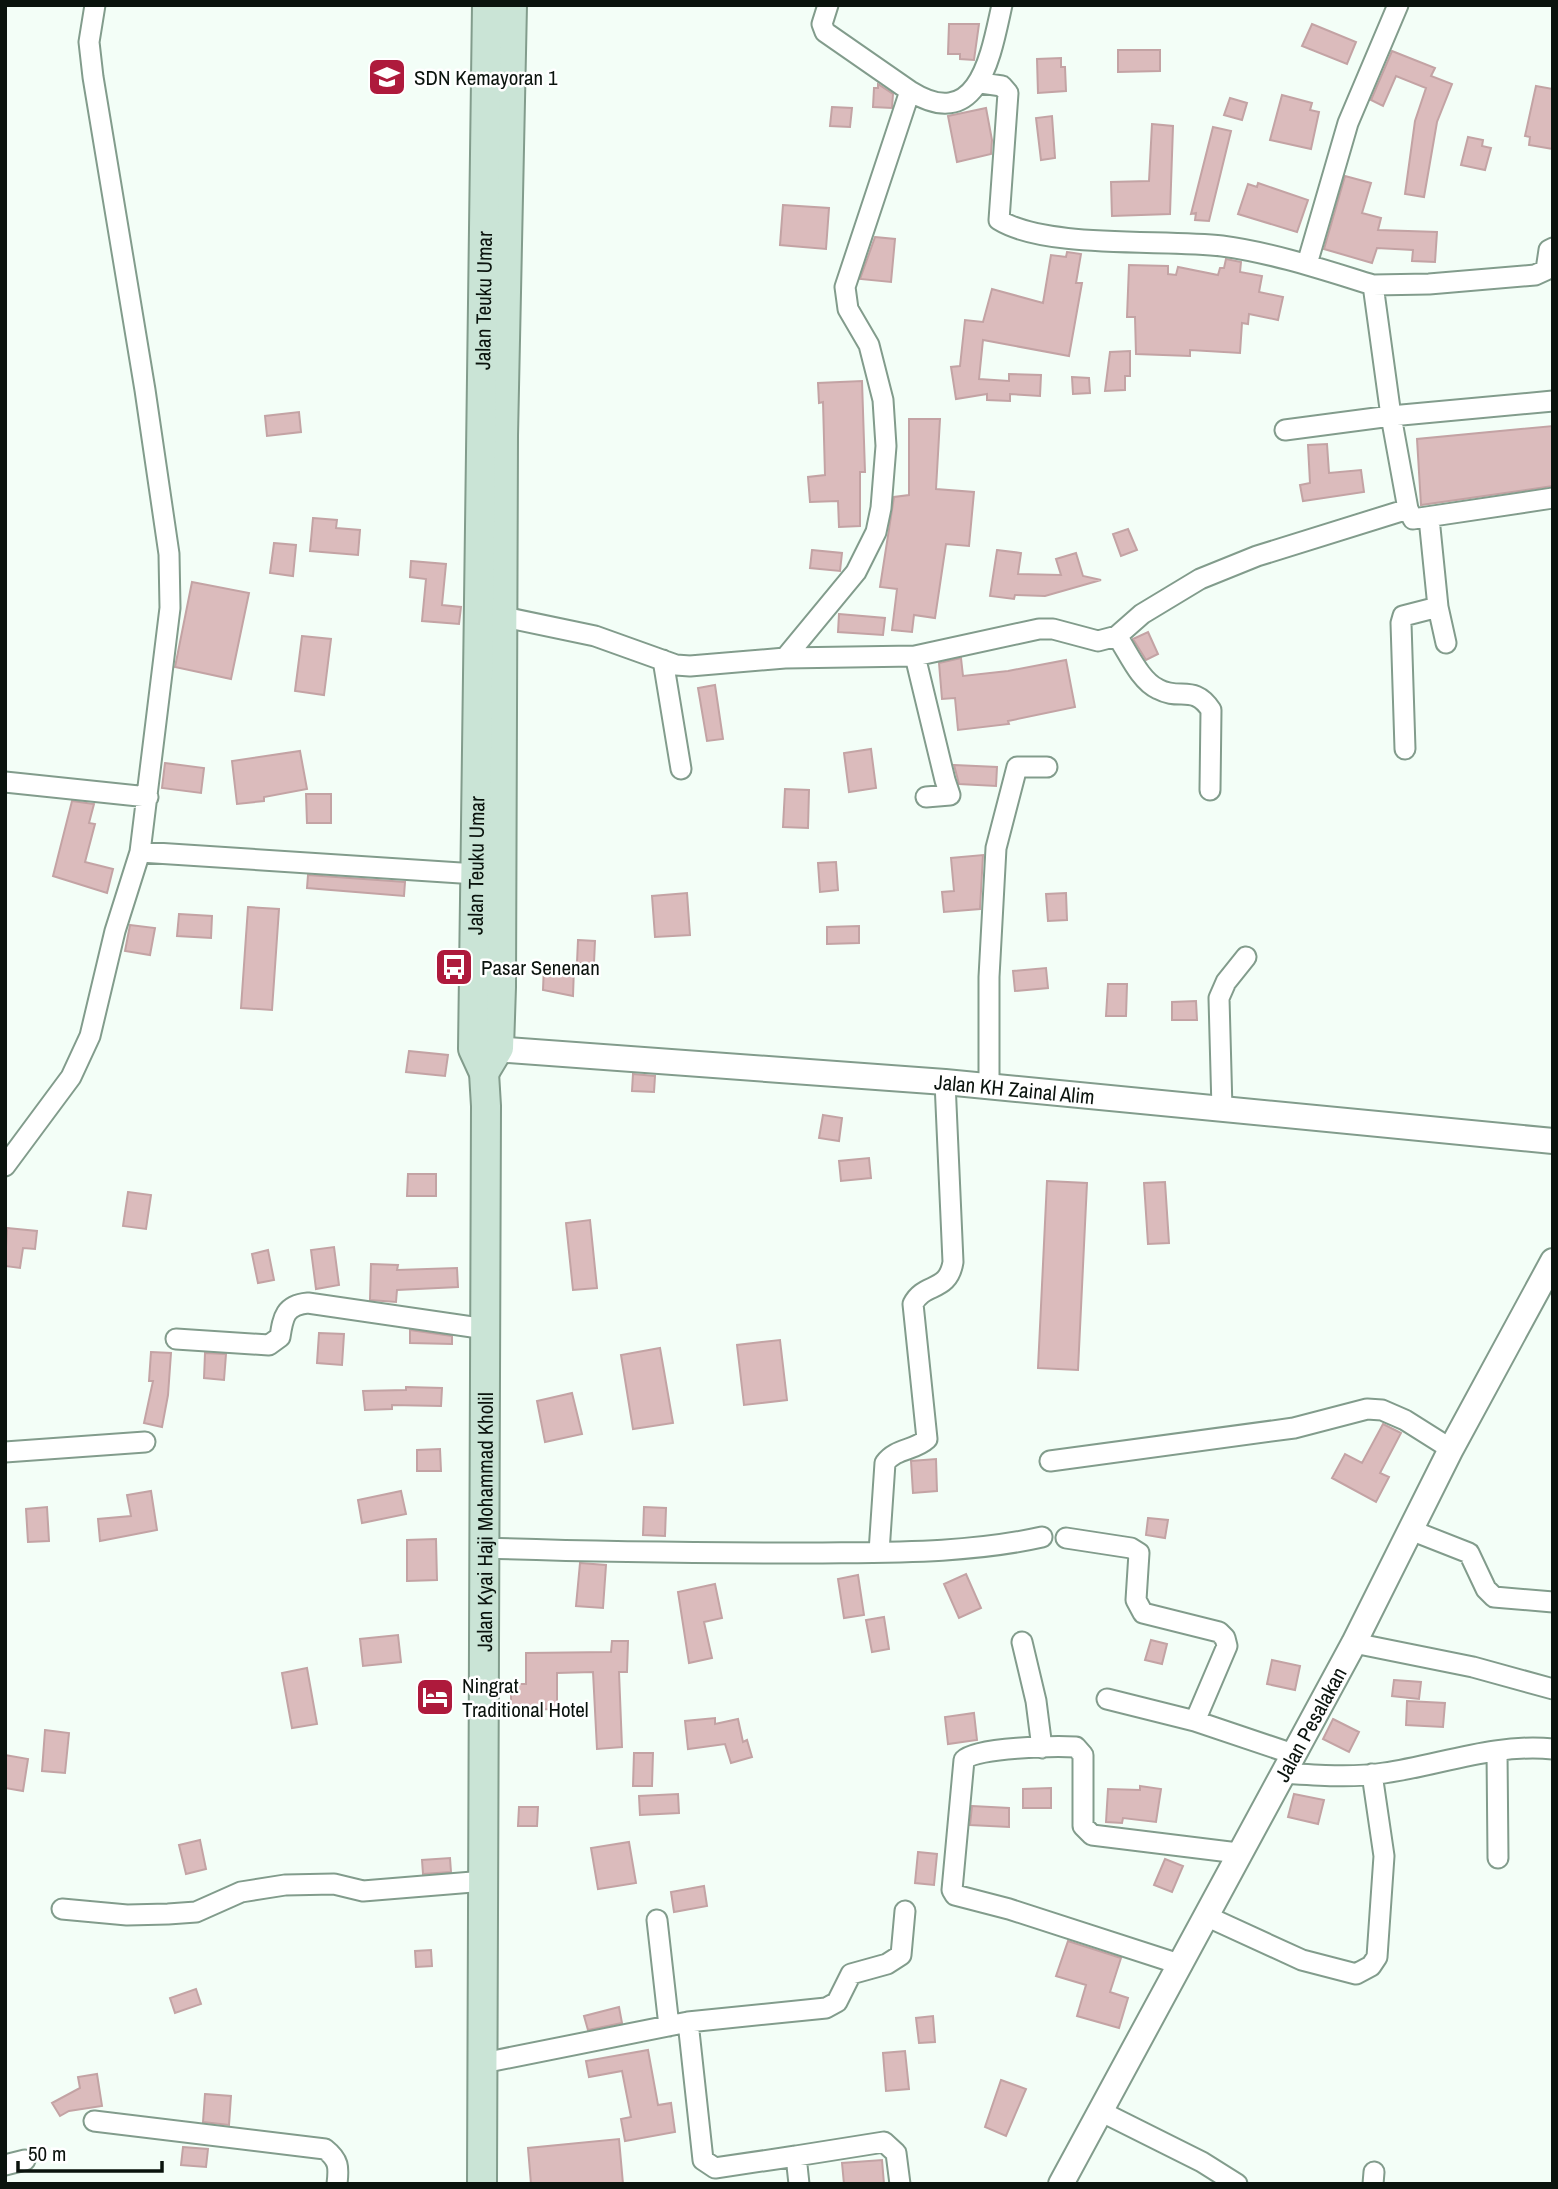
<svg xmlns="http://www.w3.org/2000/svg" width="1558" height="2189" viewBox="0 0 1558 2189" font-family="'Archivo Narrow',sans-serif">
  <rect width="100%" height="100%" fill="#f3fef7"/>
  <path fill="#dbbbbc" stroke="#c3a3a4" stroke-width="2" d="M949,24H979L974,60L960,59V54H948Z
    M1312,24L1356,42L1347,64L1302,46Z
    M1118,50H1160V71L1118,72Z
    M1392,51L1435,68L1431,76L1452,84L1437,122L1424,197L1405,194L1415,121L1426,88L1396,76L1383,106L1371,100Z
    M1061,58V67H1065L1066,91L1038,93L1037,59Z
    M878,84L893,94L892,108L873,107L874,88H878Z
    M1536,86L1553,89V149L1529,145L1530,137L1525,136Z
    M1282,95L1312,103L1310,110L1319,112L1311,149L1270,140Z
    M1230,98L1247,103L1242,120L1224,115Z
    M832,107L852,108L850,127L830,126Z
    M986,108L992,140L991,154L957,162L948,116Z
    M1052,116L1055,158L1041,160L1036,118Z
    M1152,124L1173,126L1170,214L1112,216L1111,182L1149,181Z
    M1213,127L1231,131L1209,221L1195,220L1196,213L1191,214Z
    M1468,137L1483,140L1482,146L1491,148L1485,170L1461,165Z
    M1345,176L1371,183L1362,213L1381,218L1378,230L1437,232L1435,262L1412,261L1413,250L1377,248L1372,263L1324,249Z
    M1258,183L1308,200L1297,232L1238,214L1248,184L1257,187Z
    M783,205L829,208L826,249L780,245Z
    M875,237L895,239L891,282L860,279Z
    M1067,252L1081,254L1076,283H1082L1069,356L983,340L979,379L1009,381V374L1041,375L1040,396L1010,394V401L987,400V394L956,399L951,367L960,366L965,320L983,322L992,289L1043,303L1051,255L1066,257Z
    M1226,259L1241,262L1240,272L1262,276L1259,292L1283,297L1278,320L1249,314L1248,324L1242,323L1240,353L1190,350V356L1136,354L1135,317H1127L1129,265L1168,266V274L1176,275L1178,267L1218,275L1220,268H1224Z
    M1130,351V376H1125V390L1105,391L1110,352Z
    M1072,377L1089,378L1090,393L1073,394Z
    M862,381L865,472H860V526L839,527L838,501L810,502L808,477L825,475L823,402L819,403L818,383Z
    M299,412L301,432L267,436L265,416Z
    M909,419H940L936,489L974,492L969,546L946,544L935,618L914,615L912,632L892,630L897,589L880,587L894,497L909,495Z
    M1553,426V486L1421,505L1417,439Z
    M1327,444L1329,473L1361,470L1364,492L1303,501L1300,485L1310,483L1308,445Z
    M313,518L337,520L336,528L360,530L358,555L310,551Z
    M1128,529L1137,550L1121,556L1113,534Z
    M274,543L296,545L293,576L270,573Z
    M812,550L842,553L840,571L810,568Z
    M997,550L1021,553L1018,574L1061,575L1056,559L1076,553L1083,576L1101,580L1045,596L1015,595L1014,599L990,596Z
    M411,561L446,564L442,605L461,607L459,624L422,621L426,579L410,577Z
    M192,582L249,593L231,679L175,667Z
    M839,614L885,618L883,635L838,632Z
    M1148,632L1158,654L1146,660L1133,639Z
    M302,636L331,639L324,695L295,691Z
    M961,658L963,676L1008,671L1066,660L1075,707L1008,721L1009,724L958,730L955,698L942,699L939,663Z
    M715,685L723,739L707,741L698,688Z
    M871,749L876,788L849,792L844,753Z
    M300,751L307,789L264,797V801L237,804L232,761Z
    M165,763L204,768L201,793L162,788Z
    M954,765L997,767L996,786L959,784Z
    M785,789L809,790L808,828L783,827Z
    M306,794H331V823H307Z
    M72,801L94,804L89,823L95,824L85,862L113,869L107,893L53,876Z
    M983,855L980,909L944,912L942,892L954,891L951,858Z
    M836,862L838,890L820,892L818,863Z
    M308,875L405,882L404,896L307,888Z
    M687,893L690,935L655,937L652,896Z
    M1066,893L1067,920L1048,921L1046,894Z
    M248,907L279,909L272,1010L241,1008Z
    M179,914L212,916L211,938L177,936Z
    M130,925L155,928L150,955L125,951Z
    M859,926V943L827,944V927Z
    M578,940L595,941L594,963H577Z
    M544,965L574,967L573,996L543,990Z
    M1046,968L1048,988L1015,991L1013,971Z
    M1108,984H1127L1126,1016H1106Z
    M1196,1001L1197,1020H1172V1002Z
    M409,1051L448,1055L445,1076L406,1072Z
    M633,1074L655,1076L654,1092L632,1091Z
    M823,1115L842,1118L839,1141L819,1138Z
    M869,1158L871,1178L841,1181L839,1161Z
    M408,1174H436V1196H407Z
    M1047,1181L1087,1183L1078,1370L1038,1368Z
    M1165,1182L1169,1243L1148,1244L1144,1183Z
    M128,1192L151,1195L146,1229L123,1226Z
    M590,1220L597,1288L573,1290L566,1223Z
    M7,1228L37,1231L35,1249L23,1248L20,1268L5,1266Z
    M334,1247L339,1285L316,1289L311,1250Z
    M268,1250L274,1280L258,1283L252,1254Z
    M371,1264L398,1265L397,1270L457,1268L458,1287L397,1290L396,1302L370,1300Z
    M410,1330L452,1336V1344L410,1343Z
    M319,1333L344,1334L342,1365L317,1363Z
    M780,1340L787,1400L744,1405L737,1345Z
    M660,1348L673,1423L633,1429L621,1355Z
    M151,1352L171,1353L168,1395L162,1427L144,1423L153,1381H149Z
    M205,1353L226,1354L224,1380L204,1378Z
    M406,1387L442,1388L441,1406L392,1405V1409L365,1410L363,1391L406,1390Z
    M572,1393L582,1434L545,1442L537,1401Z
    M1383,1424L1401,1433L1380,1473L1389,1477L1376,1502L1332,1478L1345,1454L1362,1463Z
    M440,1449L441,1471H417V1450Z
    M936,1459L937,1491L913,1493L911,1461Z
    M151,1491L157,1530L100,1541L98,1519L131,1516L127,1495Z
    M401,1491L406,1514L362,1523L358,1500Z
    M47,1507L49,1541L28,1542L26,1509Z
    M644,1507L666,1508L665,1536L643,1535Z
    M1148,1518L1168,1520L1165,1538L1146,1535Z
    M436,1539L437,1580L407,1581V1540Z
    M580,1563L606,1565L603,1608L576,1606Z
    M966,1574L981,1608L959,1618L944,1584Z
    M858,1575L864,1615L844,1618L838,1579Z
    M715,1584L722,1618L704,1622L712,1658L689,1663L678,1592Z
    M884,1617L889,1649L872,1652L866,1620Z
    M398,1635L401,1662L363,1666L360,1639Z
    M1151,1640L1167,1644L1162,1664L1145,1660Z
    M612,1641H628L627,1672H619L622,1747L597,1749L593,1672L557,1673V1709L511,1710V1684H526V1653L611,1652Z
    M1272,1660L1300,1666L1295,1690L1267,1684Z
    M307,1668L317,1724L292,1728L282,1673Z
    M1394,1680L1421,1682L1419,1699L1392,1696Z
    M1407,1701L1445,1703L1443,1727L1406,1725Z
    M974,1713L977,1740L948,1744L945,1717Z
    M715,1718V1724L738,1719L743,1742L747,1740L752,1757L731,1763L725,1744L688,1749L685,1721Z
    M1333,1719L1359,1732L1349,1752L1323,1739Z
    M45,1730L69,1733L65,1773L42,1771Z
    M634,1753H653L652,1786H633Z
    M5,1755L28,1759L23,1791L5,1788Z
    M1140,1786L1161,1789L1156,1822L1123,1818L1122,1823L1106,1822L1108,1789L1140,1790Z
    M1051,1788V1808H1023V1789Z
    M678,1794L679,1813L640,1815L639,1796Z
    M1294,1794L1324,1800L1318,1824L1288,1817Z
    M972,1806L1009,1808V1827L970,1825Z
    M519,1807H538L537,1826H518Z
    M200,1840L206,1869L186,1874L179,1845Z
    M629,1842L636,1883L598,1889L591,1848Z
    M918,1852L937,1854L934,1885L915,1883Z
    M450,1858L451,1872L423,1874L422,1860Z
    M1165,1859L1183,1866L1172,1892L1154,1885Z
    M704,1886L707,1906L674,1912L671,1892Z
    M1068,1941L1121,1958L1110,1992L1128,1998L1119,2028L1077,2016L1086,1985L1056,1976Z
    M431,1950L432,1966L416,1967L415,1951Z
    M196,1989L201,2004L175,2013L170,1998Z
    M619,2007L622,2023L588,2030L584,2016Z
    M933,2016L935,2042L919,2043L916,2018Z
    M648,2050L658,2105L671,2103L675,2132L625,2141L621,2119L631,2117L622,2071L589,2077L586,2061Z
    M905,2051L909,2089L886,2091L883,2053Z
    M97,2074L102,2106L69,2111L60,2116L52,2103L80,2088L78,2077Z
    M1001,2080L1026,2089L1006,2136L985,2127Z
    M205,2094L231,2096L229,2125L203,2122Z
    M619,2139L623,2184H531L528,2148Z
    M183,2147L208,2149L206,2167L181,2165Z
    M882,2160L884,2184H844L842,2163Z"/>
  <g fill="none" stroke-linecap="round" stroke-linejoin="round">
    <defs>
      <path id="minor" d="M95,5L89,42L93,77L145,390L169,554L170,608L140,852
        M981,83L1002,86L1008,93L999,220C1046,249 1163,239 1222,246C1274,253 1324,270 1373,285L1391,416L1285,430
        M910,91C979,134 991,54 1002,5
        M1307,264L1348,123L1398,5
        M1373,285L1429,284L1535,275L1546,270L1549,250L1553,248
        M1553,401L1391,416L1408,509L1413,519L1553,498
        M1429,518L1438,607L1446,643
        M504,617L595,636L676,665L690,666L785,658L915,656L1039,629H1053L1098,641L1117,636L1142,614L1200,579L1257,556L1408,509
        M1117,636C1128,652 1140,681 1158,689C1180,701 1194,684 1211,710L1210,790
        M915,656L945,780L950,795L926,797
        M785,658L856,572L876,532L881,508L886,446L883,400L869,345L848,309L845,287L910,91L825,32L822,24L828,5
        M663,660L681,769
        M1405,749L1401,623L1403,616L1438,607
        M5,782L148,797
        M989,1086V977L996,848L1017,767H1047
        M1222,1109L1219,998L1226,982L1246,957
        M5,1166L71,1077L90,1036L115,931L140,852L476,874
        M176,1339L269,1345L280,1337C283,1317 285,1305 308,1303L486,1329
        M5,1452L145,1442
        M1050,1461L1294,1428L1367,1409L1382,1410L1405,1420L1451,1449
        M1413,1531L1469,1553L1486,1589L1494,1597L1553,1602
        M1066,1538L1131,1548L1139,1553L1136,1600L1143,1613L1219,1632L1225,1638L1227,1646L1195,1721
        M486,1548C594,1552 701,1553 809,1553C887,1552 966,1554 1042,1537
        M879,1552L885,1463C896,1448 914,1451 927,1439L913,1304C924,1282 948,1293 953,1262L945,1082
        M1022,1642L1036,1701L1042,1748
        M1354,1643L1473,1667L1553,1689
        M1107,1699L1195,1721L1293,1754
        M1497,1751L1498,1858
        M1282,1773C1316,1775 1351,1778 1384,1773C1440,1765 1495,1743 1553,1749
        M62,1909L127,1915L168,1914L196,1912L241,1892L285,1885L334,1884L363,1891L485,1881
        M1206,1916L1302,1960L1356,1974L1371,1966L1377,1957L1384,1856L1372,1774
        M657,1920L669,2026
        M1182,1965L1009,1909L955,1895L952,1890L964,1760C976,1747 1056,1746 1076,1747L1083,1755V1826L1092,1835L1238,1853
        M688,2022L703,2160L715,2168L796,2156L799,2184
        M483,2063L688,2022L826,2008L837,2002L851,1974L887,1964L901,1955L905,1911
        M1102,2112L1202,2162L1237,2184
        M94,2121L325,2149C339,2160 339,2167 337,2184
        M796,2156L884,2142L896,2153L900,2184
        M5,2165L25,2160
        M1373,2184L1374,2172"/>
      <g id="tertiary">
        <path id="s1" d="M480,1048L945,1082L1553,1141"/>
        <path id="s2" d="M1061,2184L1354,1643L1451,1449L1553,1261"/>
      </g>
      <g id="secondary">
        <path d="M484,1073L499,1048L501,987L503,436L512,5"/>
        <path id="s3" d="M482,2184L486,1106L484,1073L473,1049L487,5"/>
      </g>
    </defs>
    <use href="#minor" stroke="#829c8c" stroke-width="23"/>
    <use href="#tertiary" stroke="#829c8c" stroke-width="28"/>
    <use href="#secondary" stroke="#829c8c" stroke-width="32"/>
    <use href="#minor" stroke="#fff" stroke-width="19"/>
    <use href="#tertiary" stroke="#fff" stroke-width="24"/>
    <use href="#secondary" stroke="#cae4d6" stroke-width="28"/>
  </g>
  <defs>
    <symbol id="school-square" viewBox="-11 -11 22 22"><rect x="-9" y="-9" width="18" height="18" rx="4" fill="#ae1a3c" stroke="#fff"/><path d="M0-5L7-2L0 1L-7-2ZM-4 1L0 2.5L4 1V4Q0 6-4 4Z" fill="#fff"/></symbol>
    <symbol id="bus-square" viewBox="-11 -11 22 22"><rect x="-9" y="-9" width="18" height="18" rx="4" fill="#ae1a3c" stroke="#fff"/><path d="M-5-6H5V4H4V6H2V4H-2V6H-4V4H-5ZM-3.5-4V0h7V-4ZM-3.5 1.2v1.5H-2V1.2ZM2 1.2v1.5H3.5V1.2Z" fill="#fff"/></symbol>
    <symbol id="hotel-square" viewBox="-11 -11 22 22"><rect x="-9" y="-9" width="18" height="18" rx="4" fill="#ae1a3c" stroke="#fff"/><path d="M-6-4.5h1.5V1H6V5H4.5V3h-9V5H-6ZM-4 0a1.8 1.8 0 1 1 3.6 0ZM.5 0V-2.5h3Q6-2.5 6 0Z" fill="#fff"/></symbol>
  </defs>
  <g fill-rule="evenodd">
    <use href="#school-square" x="365" y="55" width="44" height="44"/>
    <use href="#bus-square" x="432" y="945" width="44" height="44"/>
    <use href="#hotel-square" x="413" y="1675" width="44" height="44"/>
  </g>
  <g text-anchor="middle" dominant-baseline="central" stroke-width="5" stroke-linejoin="round" paint-order="stroke">
    <g font-size="21" fill="#0a130d" stroke="#fff" text-anchor="start">
      <text x="414" y="77">SDN Kemayoran 1</text>
      <text x="481" y="967">Pasar Senenan</text>
      <text x="462" y="1685">Ningrat<tspan x="462" dy="24">Traditional Hotel</tspan></text>
    </g>
    <g font-size="21" fill="#0a130d" stroke="#fff">
      <text stroke="none"><textPath href="#s3" startOffset="1886">Jalan Teuku Umar</textPath></text>
      <text stroke="none"><textPath href="#s3" startOffset="1321">Jalan Teuku Umar</textPath></text>
      <text stroke="none"><textPath href="#s1" startOffset="536">Jalan KH Zainal Alim</textPath></text>
      <text stroke="none"><textPath href="#s3" startOffset="662">Jalan Kyai Haji Mohammad Kholil</textPath></text>
      <text stroke="none"><textPath href="#s2" startOffset="523">Jalan Pesalakan</textPath></text>
    </g>
  </g>
  <rect width="1558" height="2189" fill="none" stroke="#0a130d" stroke-width="14"/>
  <path d="M18 2161v10h144v-10" fill="none" stroke="#0a130d" stroke-width="3.5"/>
  <text x="28" y="2161" font-size="21" fill="#0a130d" stroke="#ffffff" stroke-width="5" paint-order="stroke">50 m</text>
</svg>
